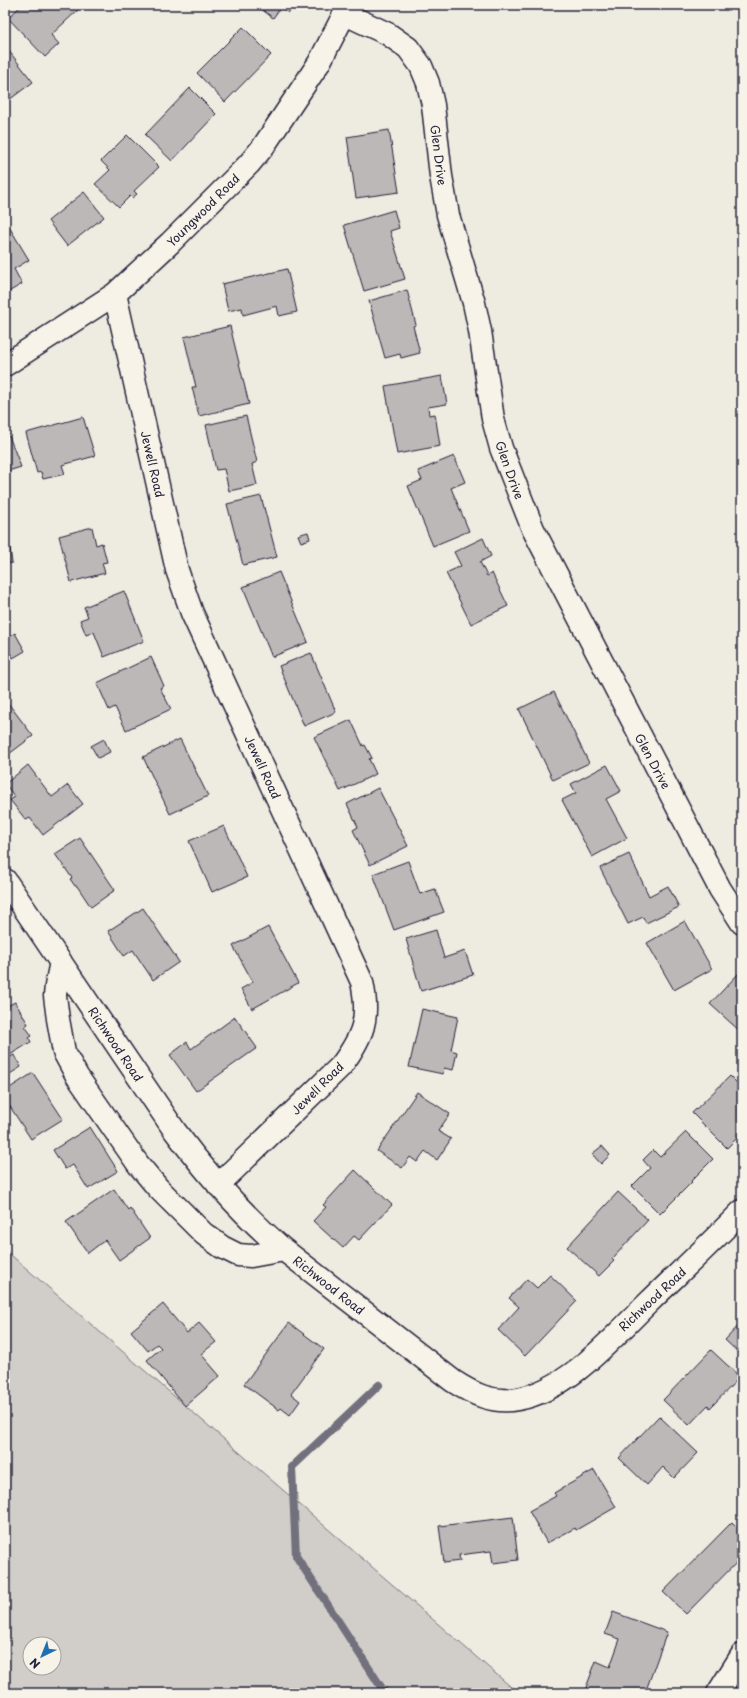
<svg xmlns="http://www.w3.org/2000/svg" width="747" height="1698" viewBox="0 0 747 1698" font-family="'Playpen Sans',sans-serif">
  <rect width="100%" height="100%" fill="#eeebe1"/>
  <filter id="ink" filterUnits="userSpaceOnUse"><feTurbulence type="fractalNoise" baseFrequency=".025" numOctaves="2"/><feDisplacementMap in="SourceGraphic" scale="8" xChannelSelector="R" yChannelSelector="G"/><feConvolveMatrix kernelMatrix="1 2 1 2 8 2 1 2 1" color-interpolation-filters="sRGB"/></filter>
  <g filter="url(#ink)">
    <path fill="#d1cdc9" stroke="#7a7882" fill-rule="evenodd" d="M5,1250L518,1693H5ZM30,1644H54V1668H30Z"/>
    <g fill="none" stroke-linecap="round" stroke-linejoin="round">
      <path stroke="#716f7b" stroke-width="8" d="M379,1385L292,1467L296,1556L385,1693"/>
    </g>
    <path fill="#bbb8b7" stroke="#22223b" d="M22,5H75L79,9L51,35L59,44L45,57L8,18Z
      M256,5H295L288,13L281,7L273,18Z
      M243,27L271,55L225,102L197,73Z
      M5,46L33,82L5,103Z
      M190,88L216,114L172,161L145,135Z
      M389,130L399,192L356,198L347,137Z
      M127,135L159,167L134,191L137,194L132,198L130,196L119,207L95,184L110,170L101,161Z
      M84,192L104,217L67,246L48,221Z
      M394,210L399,228L390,231L405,279L364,291L344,225Z
      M5,220L29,260L14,269L22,284L5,294Z
      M287,269L297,312L279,316L277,306L243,315L242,308L228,311L222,284Z
      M407,290L416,325L413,326L420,353L401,358L400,354L385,358L369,301Z
      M230,326L249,404L199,416L192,387H196L184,337Z
      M442,376L447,404L428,407L429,415L435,414L440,446L397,454L385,386Z
      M246,416L257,462L252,464L257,485L229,491L224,469L216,470L206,425Z
      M83,417L95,456L62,465L65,474L43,479L41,472L37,473L26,433Z
      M5,431L8,437L9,436L21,467L5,472Z
      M454,456L465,482L451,488L469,531L433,546L408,486L422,480L418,471Z
      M261,496L277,557L243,565L227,504Z
      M92,527L96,545L102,543L107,562L102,563L105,573L71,582L59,536Z
      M308,532L310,539L301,542L298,535Z
      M483,538L491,556L480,562L487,576L492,573L508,606L471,624L446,573L461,566L454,552Z
      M5,548H10L12,563L5,564Z
      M279,572L308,642L272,657L243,587Z
      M124,591L144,641L104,657L94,632L86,635L80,620L88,617L84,607Z
      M15,633L25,651L13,658L5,644V639Z
      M311,653L336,712L304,726L279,666Z
      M151,657L164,686L160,688L171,709L126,730L115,707L109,710L97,683Z
      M554,692L589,763L553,780L519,709Z
      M5,699L33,736L5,757Z
      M351,720L363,746L365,745L372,758L369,759L376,774L340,791L314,737Z
      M104,739L110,752L98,758L91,746Z
      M180,739L208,796L170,814L143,757Z
      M28,765L52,797L68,785L83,804L43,835L30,818L26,820L10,800L15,797L5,784Z
      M607,765L621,791L606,799L627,838L592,857L562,800L576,793L571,784Z
      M378,788L408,846L370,865L353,830L358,827L347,804Z
      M224,826L247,877L212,892L189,841Z
      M80,838L115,890L91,907L77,886H75L70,879L72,878L55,854Z
      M629,854L649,896L668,886L679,907L646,923L643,917L628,924L600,868Z
      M408,861L420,894L435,889L444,912L394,930L373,874Z
      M143,908L179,962L153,980L133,950L124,956L108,931Z
      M685,921L712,969L674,990L647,943Z
      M268,927L298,983L252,1009L241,989L253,982L233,946Z
      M436,930L444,958L465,951L473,975L421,991L406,939Z
      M738,974L742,978V1033L710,1004Z
      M15,1002L28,1024L25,1026L32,1036L29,1038L31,1042L5,1058V1007Z
      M422,1009L458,1017L451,1050L457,1052L453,1070L444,1068L443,1074L409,1067Z
      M235,1017L257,1048L196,1091L170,1055L187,1042L191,1049Z
      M14,1055L21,1067L5,1077V1060Z
      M33,1073L63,1119L31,1139L5,1099V1091Z
      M730,1076L742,1088V1133L727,1148L692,1113Z
      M417,1092L450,1114L438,1131L451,1139L437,1160L425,1151L417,1162L410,1157L402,1168L377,1151Z
      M90,1127L118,1171L88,1189L73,1165L65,1169L53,1150Z
      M686,1132L713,1159L691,1181L692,1182L660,1214L632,1186L650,1168L643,1160L653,1150L660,1157Z
      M602,1146L610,1155L601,1164L592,1154Z
      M355,1170L392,1205L359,1240L354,1236L343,1248L313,1221L326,1207L323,1205Z
      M114,1189L128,1210L130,1208L150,1238L119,1260L105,1240L88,1253L66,1222Z
      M618,1192L648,1220L612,1259L614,1261L599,1276L567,1247Z
      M550,1275L577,1301L525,1356L498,1330L519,1307L509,1298L527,1279L537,1288Z
      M163,1304L187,1333L199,1323L216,1342L201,1354L220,1376L185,1406L147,1360L161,1348L157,1344L148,1351L131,1331Z
      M742,1322V1356L725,1340Z
      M289,1323L324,1349L291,1394L300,1401L290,1415L281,1408L279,1410L244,1384Z
      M711,1350L740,1377L710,1408L708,1405L689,1425L663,1400Z
      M659,1416L698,1453L674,1478L663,1467L647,1485L619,1458Z
      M594,1470L616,1507L576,1530L575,1528L547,1543L529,1511L556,1496L554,1493Z
      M513,1517L518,1560L493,1563L491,1551L459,1555L460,1561L444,1563L439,1526Z
      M732,1522L742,1532V1557L686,1614L663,1592Z
      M613,1612L667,1632L645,1693H584L596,1661L610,1667L620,1639L605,1634Z"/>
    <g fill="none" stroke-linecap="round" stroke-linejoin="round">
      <defs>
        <path id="minor" d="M345,14L388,34L408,48L421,66L428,83L433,105L441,176L448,215L474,303L480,331L493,419L501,448L533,529L720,889L742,923
          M115,294L177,570L192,613L362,982C370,1019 363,1036 341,1066L218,1185
          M5,365L115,294L170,243L249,164L263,147L319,63L349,5
          M5,880L175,1131C207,1174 243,1215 284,1250L453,1381C473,1394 493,1404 518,1399C570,1389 612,1338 648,1303C680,1272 711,1243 742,1211
          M61,962L56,986L55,996L58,1019L64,1052L77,1076L138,1164L158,1188L204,1234L222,1247L238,1255L251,1256L284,1250
          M718,1693L742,1655"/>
      </defs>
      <use href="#minor" stroke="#22223b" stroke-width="25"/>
      <use href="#minor" stroke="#f7f3e8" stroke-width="22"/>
    </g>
  </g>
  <g text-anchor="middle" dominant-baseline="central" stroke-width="3.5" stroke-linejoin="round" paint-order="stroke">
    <g font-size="12" fill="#22223b" stroke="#f7f3e8">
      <text transform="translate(439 155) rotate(83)">Glen Drive</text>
      <text transform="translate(203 210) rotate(-45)">Youngwood Road</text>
      <text transform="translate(153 464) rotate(77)">Jewell Road</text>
      <text transform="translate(510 470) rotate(70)">Glen Drive</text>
      <text transform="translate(653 761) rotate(62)">Glen Drive</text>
      <text transform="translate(263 767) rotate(65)">Jewell Road</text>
      <text transform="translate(116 1044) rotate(56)">Richwood Road</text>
      <text transform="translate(317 1088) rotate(-45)">Jewell Road</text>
      <text transform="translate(329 1285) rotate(38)">Richwood Road</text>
      <text transform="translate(652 1299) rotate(-43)">Richwood Road</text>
    </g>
  </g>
  <rect width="747" height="1698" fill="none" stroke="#f7f3e8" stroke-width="20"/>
  <rect x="10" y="10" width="727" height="1678" fill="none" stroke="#22223b" stroke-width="1.5" filter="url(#ink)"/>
  <g transform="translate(42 1656) rotate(223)"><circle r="19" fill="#f7f3e8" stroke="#a29fa3"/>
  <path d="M0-3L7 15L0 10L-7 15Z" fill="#1f6fb2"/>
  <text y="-6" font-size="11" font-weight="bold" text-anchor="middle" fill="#22223b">N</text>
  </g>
</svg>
